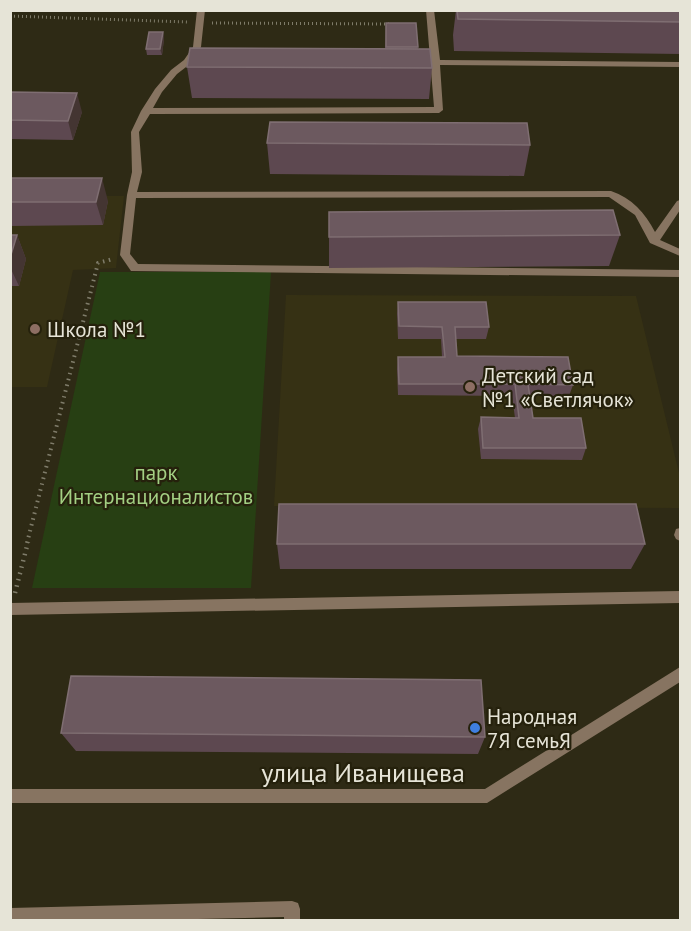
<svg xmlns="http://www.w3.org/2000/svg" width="691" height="931" viewBox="0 0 691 931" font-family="'PT Sans',sans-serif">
  <rect width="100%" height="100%" fill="#2e2a15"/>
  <path fill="#363114" d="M10,196H124L116,268L73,270L47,387H11Z
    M286,295L636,296L680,477V508L274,506Z"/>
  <path fill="#273f13" d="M100,272H271L251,588H32Z"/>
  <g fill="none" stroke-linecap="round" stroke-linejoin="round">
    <path stroke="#7f7c6a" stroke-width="3" stroke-dasharray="1 3" stroke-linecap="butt" d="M10,16L187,22
      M212,23L391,24"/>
    <path stroke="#7f7c6a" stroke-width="4" stroke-dasharray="1.5 4.5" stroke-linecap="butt" d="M27,543L98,263L113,259"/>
    <path stroke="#7f7c6a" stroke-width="4.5" stroke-dasharray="1.5 5" stroke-linecap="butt" d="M15,593L28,542"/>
    <path fill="#877461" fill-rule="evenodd" d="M197,10H205L201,47L190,64L177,74L162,92L153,108L434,107L426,10H434L440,60L680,62V67L440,65L443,110L439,113L150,114L139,132L142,172L137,192L611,191C632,198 645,213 655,232L677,201L680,200V210L660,240L680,249V256L650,243L635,215L609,197L136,198L130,254L138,264L680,270V277L131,271L120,255L127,195L132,172L131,132L141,111L155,89L171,70L184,60L193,47Z
      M680,528V541L676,539L674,535L676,529Z
      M292,901L298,903L300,909V920H284V917L152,920H10V908Z"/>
    <path fill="#877461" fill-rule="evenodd" d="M680,591V603L10,615V603Z
      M680,667V682L487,803H10V789H485Z"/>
  </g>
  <path fill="#5d4850" d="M456,10H681V54L454,51L453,35Z
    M386,23H416L418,49L432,68L429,99L192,98L187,67L385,49Z
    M163,32L164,39L162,55H147L146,49Z
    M10,92L82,112L73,140L10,139Z
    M267,143L530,145L524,176L270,174Z
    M10,178L108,201L103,225L10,226Z
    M10,235H17L26,259L19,286H10Z
    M620,235L609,266L329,268V237Z
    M398,302L489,327L486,339H456L457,356L573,385L569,396H530L533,418L586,448L582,460L481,459L478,429L481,417L515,418L512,396L398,395L397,369L398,357H442L441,339H398L397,314Z
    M277,544H645L631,569H280Z
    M61,733L485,737L478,754L76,751Z"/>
  <path fill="#443532" d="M163,32L164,39L162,55L160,49Z
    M77,93L82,112L73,140L68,121Z
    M102,178L108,201L103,225L96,202Z
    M17,235L26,259L19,286L10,267V258Z"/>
  <path fill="#6c595f" stroke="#7f6e72" stroke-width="1.5" d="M457,10H681V22L458,19Z
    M386,23H416L418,47H386Z
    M149,32H163L160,49H146Z
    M190,48L430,49L432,68L187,67Z
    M10,92L77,93L68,121L10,120Z
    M270,122L527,123L530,145L267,143Z
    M10,178H102L96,202H10Z
    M613,210L620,235L329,237V212Z
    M10,235H17L10,258Z
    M398,302H486L489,327H455L457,356L568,357L573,385L528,384L533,418H581L586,448H483L481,417L519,418L515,384H399L398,357H445L442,327L399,326Z
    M279,504H636L645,544H277Z
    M71,676L481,680L485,737L61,733Z"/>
  <g fill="#8d6e63" stroke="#25210c" stroke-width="2">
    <circle cx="35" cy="329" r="6"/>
    <circle cx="470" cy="387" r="6"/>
  </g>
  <circle fill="#3f7fe0" stroke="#25210c" stroke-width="2" cx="475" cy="728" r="6"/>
  <g text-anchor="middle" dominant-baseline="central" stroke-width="4.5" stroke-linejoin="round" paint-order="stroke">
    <g font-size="21" fill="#e6e4d7" stroke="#25210c" text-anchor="start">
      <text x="47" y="329">Школа №1</text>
      <text x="482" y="375">Детский сад<tspan x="482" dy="24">№1 «Светлячок»</tspan></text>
      <text x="487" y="716">Народная<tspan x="487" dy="24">7Я семьЯ</tspan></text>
    </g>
    <g font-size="21" fill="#a3d083" stroke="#25210c">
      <text x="156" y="472">парк<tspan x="156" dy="24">Интернационалистов</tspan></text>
    </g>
    <g font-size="26" fill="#e6e4d7" stroke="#25210c">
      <text x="363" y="772">улица Иванищева</text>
    </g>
  </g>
  <rect width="691" height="931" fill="none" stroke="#e6e4d7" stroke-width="24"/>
</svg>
